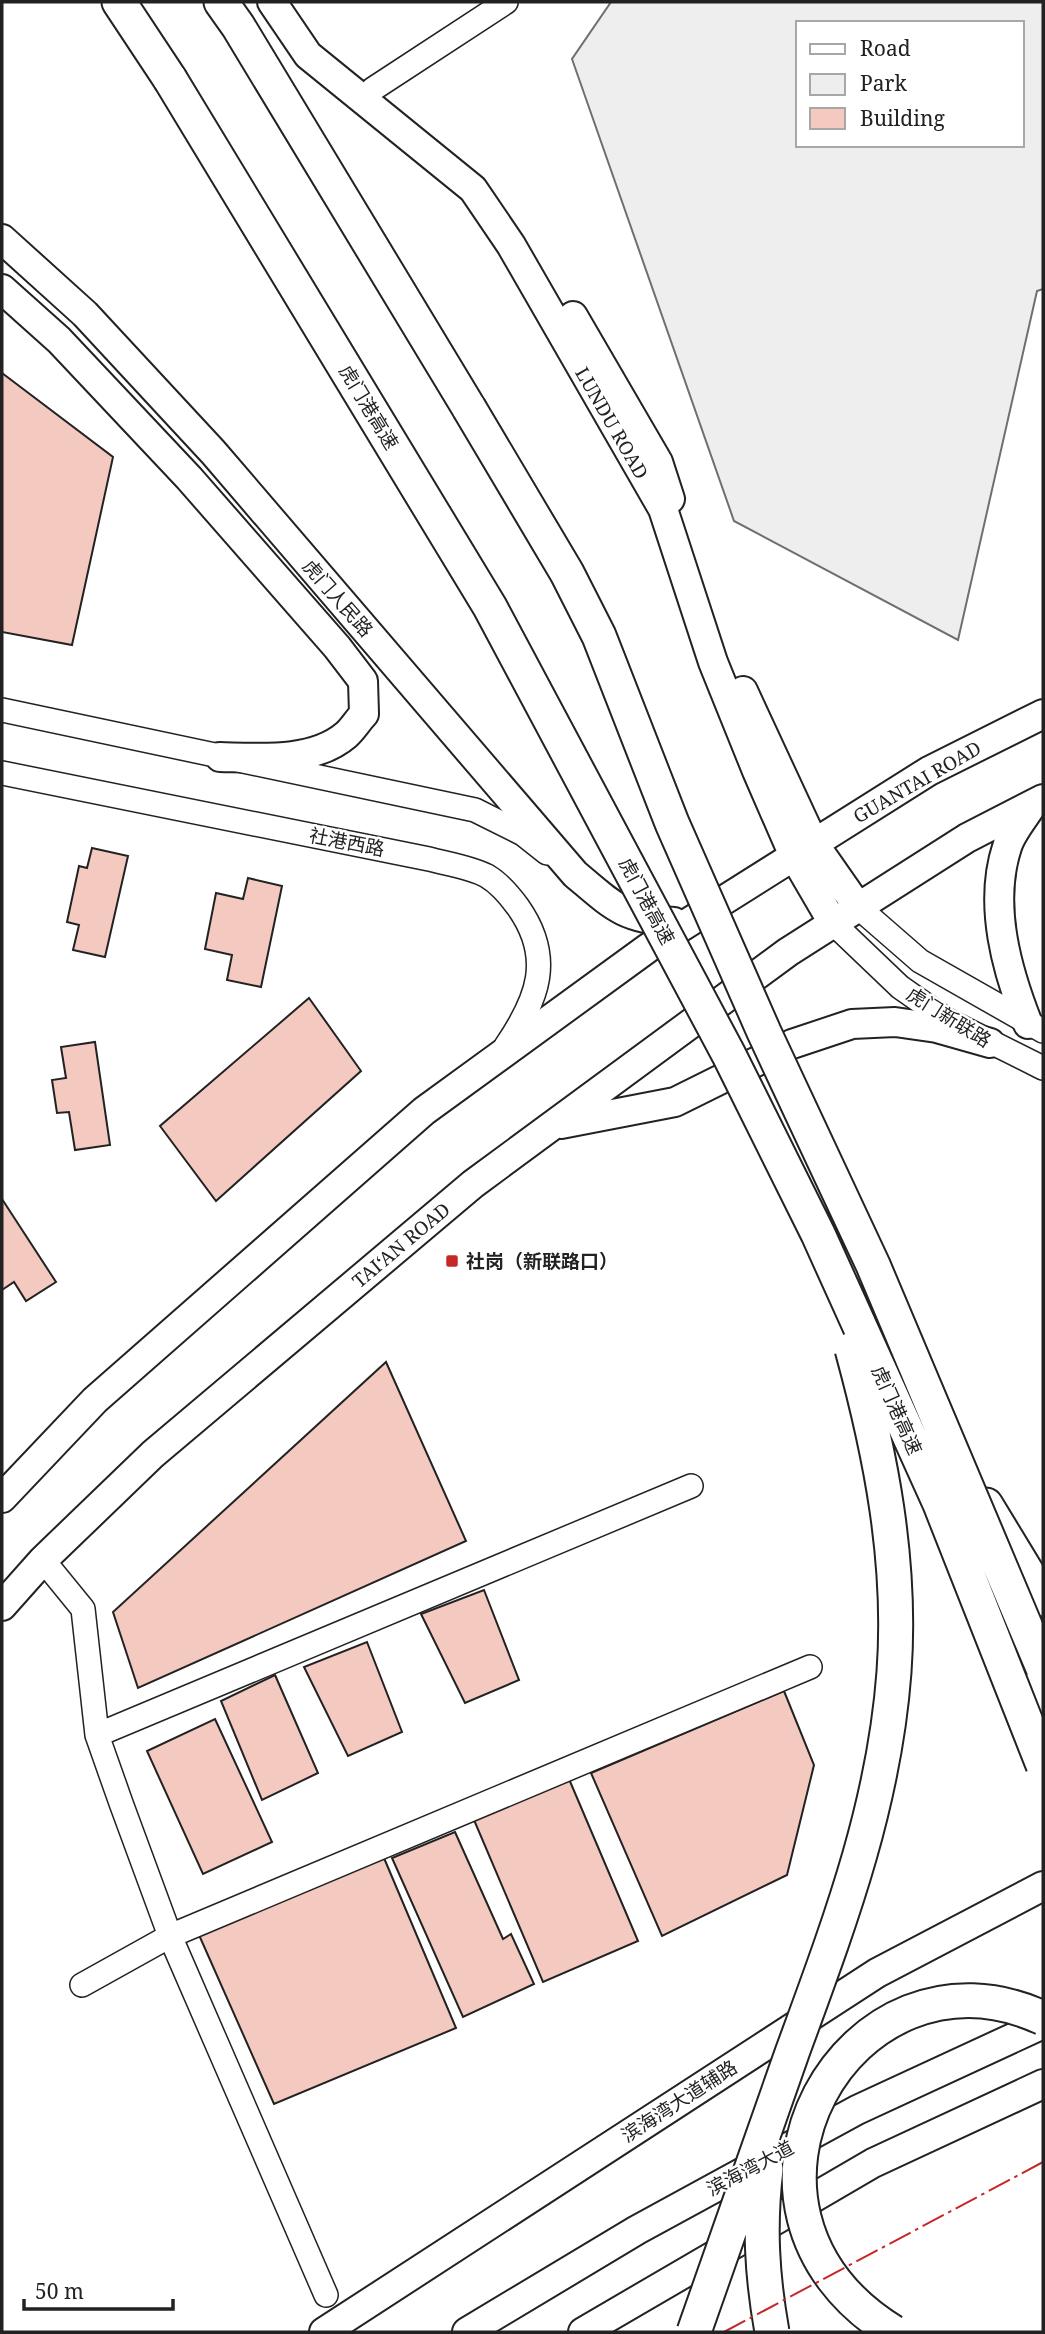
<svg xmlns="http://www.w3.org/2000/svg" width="1045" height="2334" viewBox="0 0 1045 2334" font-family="'Noto Serif','Noto Sans SC',serif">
  <rect width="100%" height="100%" fill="#fff"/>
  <path fill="#eee" stroke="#6f6f6f" stroke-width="2" fill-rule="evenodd" d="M611,2H1043V289L1037,291L958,640L734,521L572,59ZM798,23H1022V145H798Z"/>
  <path fill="#f3c9c0" stroke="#222" stroke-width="2" d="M2,373L113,457L72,645L2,632Z
    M92,848L128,856L105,957L73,950L79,925L67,922L79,866L87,868Z
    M248,878L282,886L261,987L227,980L232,955L205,949L216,893L243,899Z
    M309,998L361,1071L216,1201L160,1126Z
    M95,1042L110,1145L75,1150L69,1112L57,1113L52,1080L66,1078L61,1047Z
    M2,1199L56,1282L26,1301L14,1282L2,1290Z
    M386,1362L466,1541L138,1688L113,1612Z
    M484,1590L519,1680L465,1703L421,1614Z
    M367,1642L402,1732L348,1756L304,1667Z
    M275,1675L318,1773L262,1800L221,1701Z
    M784,1691L814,1765L787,1875L662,1936L591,1773Z
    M215,1719L272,1842L203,1874L147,1751Z
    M569,1779L638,1941L543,1982L474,1820Z
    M455,1832L503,1939L511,1934L534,1984L463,2017L392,1858Z
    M384,1858L456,2028L274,2104L199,1935Z"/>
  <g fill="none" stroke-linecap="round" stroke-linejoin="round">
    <defs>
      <path id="minor" d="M373,89L506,2
        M2,710L475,810L523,834L547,853
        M2,773L429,859C447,864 470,867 487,876C499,883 510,896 518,907C554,958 538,999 506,1046
        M858,907L920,961L1043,1031
        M833,923L900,987L947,1020L1043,1068
        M43,1560L83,1609L97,1735L121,1803L170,1936L326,2295
        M97,1735L691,1486
        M82,1985L170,1936L810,1667"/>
      <path id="major" d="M272,2L308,55L473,189L511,245L663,509L713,662L757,771L794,856L833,923
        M2,239L85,314L213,452L575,874C613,906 622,918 674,922
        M2,289L59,340L189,478L337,647L363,681L364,714C358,720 353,729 346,735C313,763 260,758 220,757
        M573,316L658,462L670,499
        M743,691L814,844L858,907
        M1028,1024C1007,971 988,905 1007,847C1011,833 1024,818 1032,805
        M561,1124L675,1102L792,1044L852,1024L895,1022L937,1028L990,1043
        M2,1498L95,1400L424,1111L648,948L929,771L1043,714
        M2,1606L43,1560L153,1454L473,1184L788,952L967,838L1043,799
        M324,2332L877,1973L1043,1886
        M467,2332L637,2230L857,2110L1043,2024
        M583,2332L873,2163L1043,2084"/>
      <path id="highway" d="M119,2L170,79
        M221,2L238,26L469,408
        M986,1505L1043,1599"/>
    </defs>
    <use href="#minor" stroke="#222" stroke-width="26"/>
    <use href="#major" stroke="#222" stroke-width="32"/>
    <use href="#highway" stroke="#222" stroke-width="37"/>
    <use href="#minor" stroke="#fff" stroke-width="23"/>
    <use href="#major" stroke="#fff" stroke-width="28"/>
    <use href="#highway" stroke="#fff" stroke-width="33"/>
    <defs>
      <path id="highway-bridge" d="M170,79L490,607L729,1055L818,1234L940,1504L1043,1765
        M469,408L567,573L599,636L672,823L764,1032L873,1265L1043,1668
        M766,2169C759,2226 762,2276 772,2332
        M694,2332C727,2239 759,2146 792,2053C838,1927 884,1808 894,1672C902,1562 881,1455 852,1349
        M893,2332C691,2207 850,1929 1043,2018"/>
    </defs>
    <use href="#highway-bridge" stroke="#222" stroke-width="37" stroke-linecap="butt"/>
    <use href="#highway-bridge" stroke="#fff" stroke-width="33"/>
    <path stroke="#c62828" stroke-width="2" stroke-dasharray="24 5 3.5 5" stroke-linecap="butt" d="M724,2332L1043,2162"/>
  </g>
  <rect fill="#c62828" stroke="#fff" stroke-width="2.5" x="445" y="1254" width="14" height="14" rx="3.5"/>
  <g text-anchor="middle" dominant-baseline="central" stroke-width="5" stroke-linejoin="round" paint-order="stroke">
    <g font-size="19" fill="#222" stroke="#fff">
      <text transform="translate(369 407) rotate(59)">虎门港高速</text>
      <text transform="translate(612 423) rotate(60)">LUNDU ROAD</text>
      <text transform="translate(338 598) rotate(49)">虎门人民路</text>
      <text transform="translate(917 782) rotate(-30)">GUANTAI ROAD</text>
      <text transform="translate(347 842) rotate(11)">社港西路</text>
      <text transform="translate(647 901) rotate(62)">虎门港高速</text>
      <text transform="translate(949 1017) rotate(32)">虎门新联路</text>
      <text transform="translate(401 1245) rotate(-40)">TAI‘AN ROAD</text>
      <text transform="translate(897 1410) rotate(66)">虎门港高速</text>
      <text transform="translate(679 2101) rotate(-33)">滨海湾大道辅路</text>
      <text transform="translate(750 2168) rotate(-28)">滨海湾大道</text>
    </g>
    <g font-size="19" font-weight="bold" fill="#222" stroke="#fff" text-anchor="start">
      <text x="466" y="1261">社岗（新联路口）</text>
    </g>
  </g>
  <rect width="1045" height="2334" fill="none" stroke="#222222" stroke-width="7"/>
  <rect x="796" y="21" width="228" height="126" fill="#ffffff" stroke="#a7a7a7" stroke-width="2"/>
  <rect x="810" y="44" width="35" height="10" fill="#ffffff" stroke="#a7a7a7" stroke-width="2"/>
  <text x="860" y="56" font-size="21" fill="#222222">Road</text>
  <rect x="810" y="74" width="35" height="21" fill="#eeeeee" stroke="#a7a7a7" stroke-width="2"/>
  <text x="860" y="91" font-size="21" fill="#222222">Park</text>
  <rect x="810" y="108" width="35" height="21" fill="#f3c9c0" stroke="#a7a7a7" stroke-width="2"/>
  <text x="860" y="126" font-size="21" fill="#222222">Building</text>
  <path d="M24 2299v10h149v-10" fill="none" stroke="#222222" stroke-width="3.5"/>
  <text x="35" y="2299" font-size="21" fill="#222222" stroke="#ffffff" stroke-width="5" paint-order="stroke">50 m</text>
</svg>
